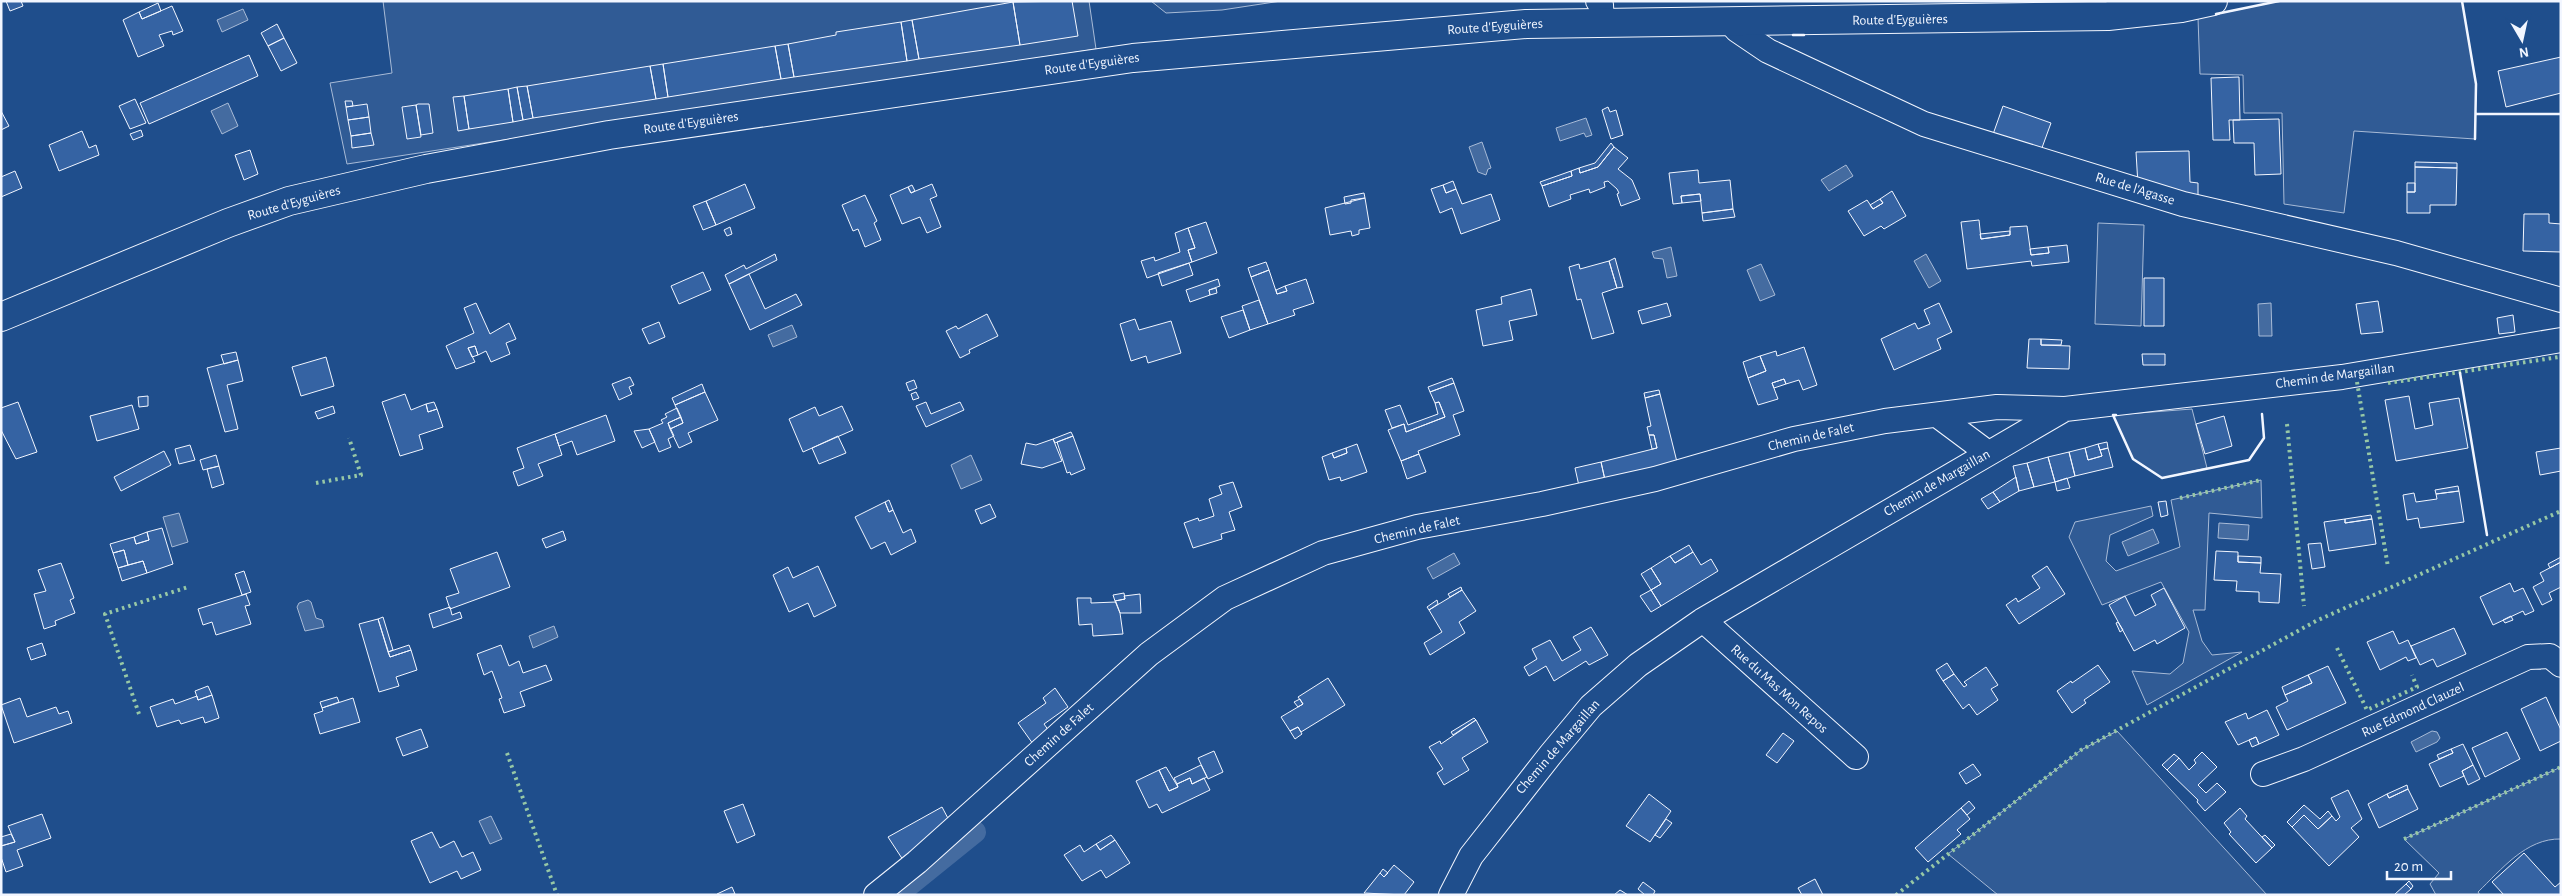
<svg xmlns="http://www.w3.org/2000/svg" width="2562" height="896" viewBox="0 0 2562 896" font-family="'Alegreya Sans',sans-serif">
  <rect width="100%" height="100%" fill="#1f4e8c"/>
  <path fill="#305b95" stroke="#a8bbd7" d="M383,1H1089L1096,49L347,164L330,83L392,73Z
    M1151,1H1281L1222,10L1166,13Z
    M2279,1H2462L2476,84L2475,139L2354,131L2344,213L2284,204L2282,113H2244L2243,75L2200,74L2198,18Z
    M2098,223L2144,225L2141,326L2095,324Z
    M2192,409L2207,468L2162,478L2133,459L2113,415Z
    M2261,480L2262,518L2209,513L2205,610H2193L2202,641L2212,655L2242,652L2147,705L2132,671L2170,674L2183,663L2189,632L2161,582L2102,605L2069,537L2075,522L2151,506L2153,516L2110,535L2106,561L2116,571L2180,547L2171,500Z
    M2117,731L2267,895H1998L1948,854L2081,750Z
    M2561,767V839C2526,838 2501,870 2478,892L2480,895H2436L2430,884L2439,873L2404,839Z"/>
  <path fill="#446ba0" stroke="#a8bbd7" d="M243,9L248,20L222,32L217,20Z
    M228,103L238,126L222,134L211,111Z
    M1586,118L1592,135L1586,137L1584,133L1560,141L1556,128Z
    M1482,142L1491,168L1488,169L1486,175L1478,172L1469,147Z
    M1846,165L1853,176L1829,191L1821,180Z
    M1671,247L1677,276L1667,278L1663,259L1654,258L1652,252Z
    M1926,254L1941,281L1929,288L1914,261Z
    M1761,264L1775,295L1760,301L1747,270Z
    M2271,303L2272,336H2259L2258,304Z
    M792,325L797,337L773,347L768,335Z
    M971,455L982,480L961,489L951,465Z
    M179,513L188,542L172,547L163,517Z
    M2219,523L2249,525L2248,540L2218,538Z
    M2153,529L2159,543L2128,556L2122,542Z
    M1454,553L1460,564L1433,579L1427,568Z
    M308,600L311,602L316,618L322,620L324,627L305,631L297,607L299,603Z
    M554,626L558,637L533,648L529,636Z
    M2432,731L2437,732L2440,738L2437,742L2416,752L2411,742Z
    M491,816L502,839L490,844L479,821Z"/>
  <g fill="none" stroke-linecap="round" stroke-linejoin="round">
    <path stroke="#446ba0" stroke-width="22" d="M897,895L975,832"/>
  </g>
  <path fill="#3563a3" stroke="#f2f6ff" d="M6,1H21L23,6L10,11Z
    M1072,1L1078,36L1020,45L1013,2Z
    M1013,2L1020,45L919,59L912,20Z
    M158,3L161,11L142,19L139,12Z
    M172,6L183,31L173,35L172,31L159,35L164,46L138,57L123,20L139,12L142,19Z
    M912,20L919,59L907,61L901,22Z
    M901,22L907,61L794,77L788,44L836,35V32Z
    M277,24L284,38L268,46L261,33Z
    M284,38L297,63L281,71L268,46Z
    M788,44L794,77L781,79L775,46Z
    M775,46L781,79L668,97L663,64Z
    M249,55L258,76L149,124L140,103Z
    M2561,57V93L2506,107L2498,71Z
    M663,64L668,97L656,99L650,66Z
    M650,66L656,99L533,118L527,86Z
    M2239,77L2240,120H2229L2230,140H2213L2211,78Z
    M527,86L533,118L523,120L517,87Z
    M517,87L523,120L513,122L508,89Z
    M508,89L513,122L469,129L464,96Z
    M464,96L469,129L458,131L453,97Z
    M135,99L146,123L130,129L119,106Z
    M345,101H352L353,106L346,107Z
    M367,104L369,117L348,120L346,107Z
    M418,104H429L433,133L421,135L416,105Z
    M416,105L421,137L407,139L402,107Z
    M2003,106L2051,123L2039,156L1991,140Z
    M1608,107L1610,112L1616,110L1623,135L1611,139L1602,110Z
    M1,111L9,126L1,130Z
    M369,117L371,133L351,136L348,120Z
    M2279,119L2281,174L2255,175L2254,143H2234L2233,120Z
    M141,130L143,136L133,140L130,134Z
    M82,131L89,148L96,145L99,155L59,171L49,145Z
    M371,133L374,145L352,148L351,136Z
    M1611,143L1614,147L1598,167L1580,173L1579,168L1595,163Z
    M1614,147L1628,158L1618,169L1632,180L1640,199L1621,206L1617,194L1619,193L1617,189L1608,181L1604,182L1605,187L1590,193L1589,189L1570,195L1571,199L1549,207L1542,186L1572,176L1571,171L1579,168L1580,173L1598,167Z
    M250,150L258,174L244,180L235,155Z
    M2189,151L2190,182L2198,183V198L2138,185L2136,152Z
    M2415,162L2457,163V168L2415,167Z
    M2415,167L2457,168L2456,205H2430V213H2407V192H2415Z
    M1698,170L1699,183L1730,180L1733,209L1702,213L1700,194L1681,196L1682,203L1673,204L1669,173Z
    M15,171L22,188L1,197V177Z
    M1571,171L1572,176L1542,186L1540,182Z
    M1453,181L1456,189L1446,193L1443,185Z
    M2407,183H2415V192H2407Z
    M745,184L755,208L716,225L706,201Z
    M932,184L937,196L930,199L941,227L927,233L920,217L902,224L890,195L908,187L911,193Z
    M912,185L915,191L911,193L908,187Z
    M1443,185L1446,193L1456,189L1462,204L1491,194L1500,220L1461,234L1452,208L1440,213L1431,189Z
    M1892,191L1906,216L1884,229L1881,226L1864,236L1848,211L1867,200L1873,209L1883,203L1880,199Z
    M1364,193L1365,198L1351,200V203L1345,204L1344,197Z
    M1700,194L1701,201L1682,203L1681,196Z
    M865,195L877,221L874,223L881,240L865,247L858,229L853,231L842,205Z
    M1365,198L1370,228L1359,230V234L1352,236L1351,231L1330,235L1325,208Z
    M1880,199L1883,203L1873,209L1870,205Z
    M706,201L716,225L703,230L693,206Z
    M1733,209L1735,217L1703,221L1702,213Z
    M2524,214H2549V223L2561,224V252L2523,251Z
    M1979,220L1981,239L2010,235V227L2027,226L2031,255L2049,253L2048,247L2067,245L2069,262L2032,266L2031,261L1967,269L1961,222Z
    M1206,222L1217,253L1192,262L1188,250L1195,248L1188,228Z
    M730,227L732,234L727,236L724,230Z
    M1188,228L1195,248L1188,250L1192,262L1147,278L1141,261L1154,257L1155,261L1180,252L1175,233Z
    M2010,231V235L1981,239L1980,234Z
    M2048,247L2049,253L2031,255L2030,249Z
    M775,254L777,260L729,284L725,275L744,265L746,269Z
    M1615,258L1623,287L1617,288L1609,261Z
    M1609,261L1617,288L1602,293L1614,333L1592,339L1581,299L1577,300L1569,267L1579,264L1580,269Z
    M1266,262L1269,270L1251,277L1248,268Z
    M1189,263L1193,275L1162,286L1158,273Z
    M1269,270L1277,294L1287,291L1285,286L1306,279L1314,303L1293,310L1295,315L1268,324L1251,277Z
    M703,272L711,290L679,304L671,286Z
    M749,274L765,309L796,294L802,305L750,330L729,284Z
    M2144,278H2164V326H2144Z
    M1218,279L1220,286L1209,290L1210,295L1190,302L1186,290Z
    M1285,286L1287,291L1277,294L1276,290Z
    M1216,288L1217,293L1210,295L1209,290Z
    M1531,289L1537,315L1509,321L1513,340L1483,346L1476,310L1502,304L1501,297Z
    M1259,300L1268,324L1250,330L1242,306Z
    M2378,301L2383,332L2361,334L2356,304Z
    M476,303L490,334L509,323L516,339L506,343L510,354L491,362L486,351L478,355L475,346L468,348L475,362L456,369L446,346L474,333L464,308Z
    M1667,303L1671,316L1642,324L1638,311Z
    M1939,303L1952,332L1937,339L1941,349L1894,370L1881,339L1915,323L1918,329L1930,324L1924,310Z
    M1243,310L1250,330L1229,338L1221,317Z
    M987,314L998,336L969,350L970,353L960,358L946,331L956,326L958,329Z
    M2513,315L2515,332L2499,334L2497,318Z
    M1135,319L1139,330L1171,321L1181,353L1148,363L1146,356L1131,361L1120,324Z
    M659,322L665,337L649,344L642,329Z
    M2029,339H2041V345L2070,346L2069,369L2027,368Z
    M2041,339L2062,340L2061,345H2041Z
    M475,346L478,355L472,357L468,348Z
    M1804,347L1817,385L1803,390L1799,380L1786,384L1784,379L1772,383L1778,399L1758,405L1748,378L1766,371L1760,356L1776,351L1777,356Z
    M236,352L238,360L224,364L221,355Z
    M2142,354H2165V365H2143Z
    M1760,356L1766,371L1748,378L1743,362Z
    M326,357L334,386L301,396L292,367Z
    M238,360L243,381L227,385L238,429L225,432L207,368Z
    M630,377L634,385L629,387L632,394L619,400L612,384Z
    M1452,378L1454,383L1430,392L1428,387Z
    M1784,379L1786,384L1774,388L1772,383Z
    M914,380L917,388L909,391L906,383Z
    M1454,383L1464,411L1453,415L1460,435L1418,451L1419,454L1401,461L1388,430L1404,424L1406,432L1445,417L1439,402L1435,403L1430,392Z
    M702,384L705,392L675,405L672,398Z
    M1659,390L1660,394L1645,398L1644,393Z
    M705,392L718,420L688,433L692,442L679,448L670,429L683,423L675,405Z
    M916,392L919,398L913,400L911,394Z
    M405,394L411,410L426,404L428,412L437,409L443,427L419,435L423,449L400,456L382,402Z
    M1660,394L1677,462L1605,480L1601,462L1657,448L1654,435H1649L1647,427L1651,426L1645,398Z
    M148,396V406L139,407L138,397Z
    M2409,396L2415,429L2433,425L2429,403L2459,398L2468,448L2396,461L2385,400Z
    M18,402L37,452L16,459L1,430V408Z
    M434,402L437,409L428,412L426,404Z
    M926,402L931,414L960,402L964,410L926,427L916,406Z
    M1439,402L1445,417L1406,432L1404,424L1392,428L1385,410L1400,405L1408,425L1438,414L1435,403Z
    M132,405L139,429L97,441L90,416Z
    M333,406L335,413L318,419L315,412Z
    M842,406L853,430L803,452L789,419L815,407L819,416Z
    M677,408L681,417L668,423L674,436L668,439L671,447L659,452L649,429L663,423L661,420L667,417L665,414Z
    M606,415L615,441L577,455L572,441L559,446L555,434Z
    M2224,416L2232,446L2205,454L2196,424Z
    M681,417L683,423L670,429L668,423Z
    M649,429L655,442L642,448L634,431Z
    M1071,432L1073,436L1055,443L1053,439Z
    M555,434L562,455L538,464L543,476L518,486L513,472L524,468L517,448Z
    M1649,435H1654L1657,448L1652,449Z
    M838,436L846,453L819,464L812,448Z
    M1073,436L1085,469L1071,475L1070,472L1067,473L1057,442Z
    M1053,439L1062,461L1042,468L1021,464L1026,443L1036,445Z
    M2107,442L2108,448L2100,450L2098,444Z
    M1357,444L1367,472L1341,481L1340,477L1329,480L1322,457L1332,453L1334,458L1347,453L1346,448Z
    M2098,444L2102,456L2088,460L2085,448Z
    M190,445L195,460L179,464L175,449Z
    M1346,448L1347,453L1334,458L1332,453Z
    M2085,448L2088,460L2102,456L2100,450L2108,448L2113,467L2075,476L2069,452Z
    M2561,448V471L2540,475L2536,452Z
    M164,451L171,465L121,491L114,477Z
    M2069,452L2075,476L2055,482L2048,457Z
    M1419,454L1426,472L1407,479L1401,461Z
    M216,455L219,466L203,470L200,460Z
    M2048,457L2055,482L2034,487L2027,463Z
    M1601,462L1605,480L1579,486L1575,468Z
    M2027,463L2034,487L2019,491L2013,466Z
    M219,466L224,484L212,488L207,469Z
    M2016,477L2019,491L2000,502L1993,492Z
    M2067,478L2070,488L2057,491L2055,482Z
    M1233,482L1242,507L1229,512L1235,530L1221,534L1222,539L1193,548L1184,523L1198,518L1199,521L1214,516L1209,499L1222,494L1219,486Z
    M2458,486L2459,491L2436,494L2435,490Z
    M2459,491L2464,522L2420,528L2418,518L2407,520L2403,495L2414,493L2416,502L2437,499L2436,494Z
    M1993,492L2000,502L1988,509L1981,499Z
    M889,500L893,510L889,512L885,502Z
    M2166,501L2168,515L2161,517L2158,502Z
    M885,502L889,512L893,510L903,533L911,529L916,542L891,555L885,542L871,549L855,517Z
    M990,504L996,517L981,524L975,510Z
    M2371,515L2372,519L2345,523V519Z
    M2345,519V523L2372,519L2376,544L2329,551L2324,522Z
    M162,528L173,564L147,573L143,561L128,565L124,550L113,553L110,544L134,537L136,544L149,540L147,532Z
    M563,531L566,540L546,548L542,539Z
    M147,532L149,540L136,544L134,537Z
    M2321,543L2325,567L2312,569L2308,544Z
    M1689,545L1693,552L1675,563L1670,556Z
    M124,550L128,565L118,568L113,553Z
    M2216,551L2238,552V562L2261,563L2260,573L2281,574L2279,603L2259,602V592L2236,591L2237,581L2214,580Z
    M497,552L510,587L450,609L446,597L459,593L450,569Z
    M1693,552L1701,565L1711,559L1718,571L1661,606L1651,590L1661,584L1651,568L1670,556L1675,563Z
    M2238,556L2261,557V563L2238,562Z
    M2561,557V562L2550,568L2548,564Z
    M143,561L147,573L122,581L118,568Z
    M2561,562V587L2549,593L2552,600L2542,605L2533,587L2544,581L2540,573Z
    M61,563L74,598L70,600L75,613L55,621L56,625L44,629L34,594L46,591L38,570Z
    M818,566L836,606L814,617L808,603L789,612L773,575L788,567L793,578Z
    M2047,566L2065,594L2019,624L2006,605L2016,598L2018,602L2040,588L2032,576Z
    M1651,568L1661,584L1651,590L1641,574Z
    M244,571L251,592L242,595L235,574Z
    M2510,583L2514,592L2523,588L2534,611L2525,615L2523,611L2493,625L2480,597Z
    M1461,587L1462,590L1450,597L1448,594Z
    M2164,588L2185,628L2157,644L2155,640L2134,651L2109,605L2125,596L2135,616L2156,605L2151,595Z
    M1462,590L1476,611L1459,622L1465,633L1430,655L1424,643L1442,632L1429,610Z
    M1651,590L1661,606L1651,612L1640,596Z
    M1124,593L1125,599L1115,601L1113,595Z
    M246,594L250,605L245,606L251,624L216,635L212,622L203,625L198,609Z
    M1140,594L1141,613H1120L1115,601L1125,599L1124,596Z
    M1077,598H1091V603L1116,602L1120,613L1123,634L1093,636L1092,624L1079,625Z
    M1437,600L1438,604L1429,610L1427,607Z
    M450,607L452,615L460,612L462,618L433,628L429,614Z
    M2511,616L2513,620L2505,623L2503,620Z
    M383,617L393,650L388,652L378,619Z
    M378,619L390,657L411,650L417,670L396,677L399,686L379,692L359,624Z
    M2118,622L2123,630L2120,632L2116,623Z
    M1591,627L1608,655L1589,665L1586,661L1554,681L1546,666L1529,676L1524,667L1537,659L1532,649L1550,640L1562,661L1581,650L1573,637Z
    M2454,628L2466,654L2437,667L2433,659L2420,665L2411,646Z
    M2393,631L2399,644L2408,640L2416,658L2408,661L2406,657L2380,670L2367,642Z
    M42,643L46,655L31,660L27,648Z
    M409,645L411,650L390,657L388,652Z
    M501,645L509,666L519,661L523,673L546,665L552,680L520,692L525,706L504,713L499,699L502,698L492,671L484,675L477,654Z
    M1947,663L1954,674L1943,681L1936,670Z
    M2098,665L2110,682L2084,700L2086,703L2072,713L2057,691L2071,681L2072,683Z
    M2328,666L2346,703L2287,730L2276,707L2288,701L2285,695L2312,683L2308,675Z
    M1986,667L1998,685L1991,689L1998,700L1977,715L1969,704L1963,709L1943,681L1954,674L1964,687L1967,685L1964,682Z
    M2308,675L2312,683L2285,695L2282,687Z
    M1328,678L1345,705L1301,732L1298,727L1290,731L1281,717L1303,704L1298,697Z
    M208,686L212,695L198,700L195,691Z
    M1055,688L1068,707L1044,724L1049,731L1033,744L1018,723L1046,703L1043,698Z
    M212,695L219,718L205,723L203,717L181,724L179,720L157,727L150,707L173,699L175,704L197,696L198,700Z
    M337,697L339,702L322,708L320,702Z
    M2546,697L2561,730V741L2540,751L2521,709Z
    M20,698L27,717L56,707L59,714L68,711L72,723L14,743L1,705Z
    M353,698L360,722L320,734L314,714L323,711L322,708Z
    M1300,699L1303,704L1298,707L1294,702Z
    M2267,710L2279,735L2259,744L2256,737L2238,745L2225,722L2246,713L2248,719Z
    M1474,718L1476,720L1453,735L1451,732Z
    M1476,720L1488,742L1462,758L1469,770L1444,785L1437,773L1443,769L1429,747L1440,741L1441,744Z
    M1298,727L1302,734L1295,739L1290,731Z
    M421,729L428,747L403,756L396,738Z
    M2507,732L2520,759L2485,777L2472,748Z
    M1783,733L1794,741L1777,763L1766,755Z
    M2256,737L2259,744L2252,747L2249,740Z
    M2463,744L2473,765L2462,771L2464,776L2440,787L2429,764L2453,753L2451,749Z
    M2451,749L2453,753L2439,759L2437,755Z
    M1214,751L1223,772L1208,779L1198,758Z
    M2202,752L2217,767L2198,785L2206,793L2217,783L2226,792L2205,811L2197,802L2198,800L2167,770L2179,758L2189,770L2196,763L2194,760Z
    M2174,754L2179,758L2167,770L2162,765Z
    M1973,764L1981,775L1966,784L1959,773Z
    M1201,765L1207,777L1192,784L1190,778L1177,784L1174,778Z
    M2473,765L2480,779L2468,785L2462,771Z
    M1166,767L1178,787L1169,791L1159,770Z
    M1159,770L1169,791L1178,787L1177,784L1190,778L1192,784L1204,778L1210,790L1162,813L1157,804L1149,808L1136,781Z
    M2407,785L2408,789L2389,798L2387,794Z
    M2408,789L2418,809L2379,828L2368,804L2387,794L2389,798Z
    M2348,790L2362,819L2351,828L2359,837L2329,866L2292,827L2304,815L2318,829L2332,816L2336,821L2340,817L2331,798Z
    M1649,794L1671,811L1650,842L1626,826Z
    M1969,801L1975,808L1967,815L1961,808Z
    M743,804L755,835L737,843L724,811Z
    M2304,805L2320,819L2328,811L2332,816L2318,829L2304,815L2292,827L2287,822Z
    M942,807L951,824L905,863L888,837Z
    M1961,808L1970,819L1957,830L1961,834L1928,862L1915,848Z
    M2240,808L2247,816L2245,819L2272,848L2256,863L2229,834L2231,832L2224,823Z
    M42,814L51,838L17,850L23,866L6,872L1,857V846L15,842L8,826Z
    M1666,819L1672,823L1660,838L1655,835Z
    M432,832L440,848L454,841L462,857L473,852L481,870L461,879L457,871L430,883L411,841Z
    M11,834L15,842L1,846V837Z
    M1111,835L1115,840L1100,850L1096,844Z
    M2265,835L2275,845L2272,848L2262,837Z
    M1115,840L1130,863L1106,878L1101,870L1082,881L1064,855L1080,845L1084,852L1096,844L1100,850Z
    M2524,853L2555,887L2561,882V895H2504L2492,882Z
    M1394,865L1414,882L1404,895L1364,893L1380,873L1384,877Z
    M1383,869L1388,873L1384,877L1380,873Z
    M1815,879L1823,895H1802L1798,888Z
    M2409,881L2413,886L2411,889L2406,884Z
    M1643,882L1655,891L1653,895H1645L1638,889Z
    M2406,884L2411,889L2404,895H2394Z
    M732,887L735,894L717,895V894Z
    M1620,890L1628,895H1614Z"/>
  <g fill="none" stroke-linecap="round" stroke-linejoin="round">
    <defs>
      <path id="minor" d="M1598,1L1601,5L1602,24
        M1730,22L1737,30L1768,51L1924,124L2183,204L2396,253L2561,300
        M1937,415L1988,453
        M1703,620L1856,757
        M2263,774L2304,759L2528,657L2550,656L2561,665
        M876,895L917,862L1149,654L1225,598L1323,553L1417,527L1542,504L1655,479L1794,439L1885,421L1997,407L2065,409
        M1451,895L1471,856L1551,754L1591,706L1638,665L1703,620L2065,409L2342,377L2561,340"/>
      <path id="major" d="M1,317L228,223L289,201L426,169L609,135L1133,58L1526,24L2108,16L2181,8L2213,1"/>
    </defs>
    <use href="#minor" stroke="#f2f6ff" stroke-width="26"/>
    <use href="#major" stroke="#f2f6ff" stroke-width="30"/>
    <use href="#minor" stroke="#1f4e8c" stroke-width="24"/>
    <use href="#major" stroke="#1f4e8c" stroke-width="28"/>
    <path stroke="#97c8a6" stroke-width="4" stroke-dasharray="2.5 4" stroke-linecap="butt" d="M2357,382L2388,567
      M2388,383L2559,357
      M2287,424L2304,606
      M316,483L361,475L349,438
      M2180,498L2261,480
      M2337,648L2367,710L2417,687L2412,675
      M139,714L105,614L188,587
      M507,753L557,895
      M2404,839L2561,767
      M1896,895L2081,750L2316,621L2561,511"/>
    <path stroke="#f2f6ff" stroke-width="2.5" d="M2462,1L2476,84L2475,139
      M2216,14L2279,1
      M1793,35H1804
      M2477,114H2561
      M2460,373L2487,535
      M2116,415H2113L2133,459L2162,478L2249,460L2264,438L2262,414"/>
  </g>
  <g text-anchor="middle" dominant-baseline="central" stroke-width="4" stroke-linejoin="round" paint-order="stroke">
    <g font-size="14" fill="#f2f6ff" stroke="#1f4e8c">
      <text transform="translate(1900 20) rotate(-1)">Route d'Eyguières</text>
      <text transform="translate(1495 27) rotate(-4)">Route d'Eyguières</text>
      <text transform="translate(1092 64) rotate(-8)">Route d'Eyguières</text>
      <text transform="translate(691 123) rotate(-8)">Route d'Eyguières</text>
      <text transform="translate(2135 189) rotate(17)">Rue de l'Agasse</text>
      <text transform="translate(294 203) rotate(-16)">Route d'Eyguières</text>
      <text transform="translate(2335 376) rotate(-8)">Chemin de Margaillan</text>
      <text transform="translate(1811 437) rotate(-13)">Chemin de Falet</text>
      <text transform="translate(1937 483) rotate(-30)">Chemin de Margaillan</text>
      <text transform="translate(1417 530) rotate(-13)">Chemin de Falet</text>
      <text transform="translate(1779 689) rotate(42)">Rue du Mas Mon Repos</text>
      <text transform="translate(2413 710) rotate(-25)">Rue Edmond Clauzel</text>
      <text transform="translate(1059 735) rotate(-42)">Chemin de Falet</text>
      <text transform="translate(1558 747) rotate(-49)">Chemin de Margaillan</text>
    </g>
  </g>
  <rect width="2562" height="896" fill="none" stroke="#f2f6ff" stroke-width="5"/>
  <g transform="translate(2522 40) rotate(171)" stroke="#1f4e8c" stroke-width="4" paint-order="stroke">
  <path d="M0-4L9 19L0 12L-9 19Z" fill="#f2f6ff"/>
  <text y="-8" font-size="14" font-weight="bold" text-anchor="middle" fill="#f2f6ff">N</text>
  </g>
  <path d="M2387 871v8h64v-8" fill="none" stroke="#f2f6ff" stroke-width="2.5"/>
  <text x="2394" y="871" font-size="15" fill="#f2f6ff" stroke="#1f4e8c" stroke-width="4" paint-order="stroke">20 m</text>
</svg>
